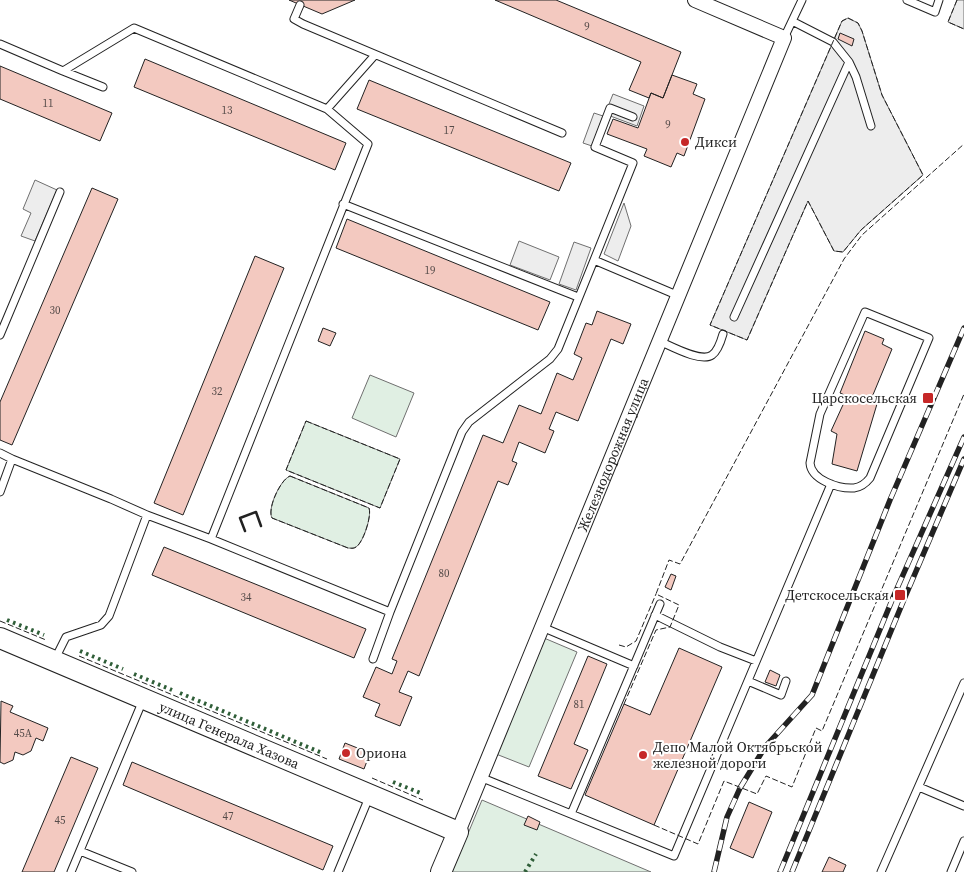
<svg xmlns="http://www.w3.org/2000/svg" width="964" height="872" viewBox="0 0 964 872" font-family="'Source Serif 4',serif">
  <rect width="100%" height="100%" fill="#fff"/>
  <path fill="#e0efe3" stroke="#6f6f6f" d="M370,375L414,393L396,437L352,418Z
    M306,421L400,459L380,508L286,470Z
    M290,476L369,508C372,516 363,543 356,547C353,549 351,548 348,548L272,518C267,509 280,480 290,476Z
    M544,638L577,652L529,767L496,754Z
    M482,800L651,872H452Z"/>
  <path fill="#ededed" stroke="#6f6f6f" d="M957,0H964V29L948,22Z
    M848,18L858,23L862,31L882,95L923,175L861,230L843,252L834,251L808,201L747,340L710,325L842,21Z
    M613,94L644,106L637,126L605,114Z
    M594,113L603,116L592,146L583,143Z
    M35,180L57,190L35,241L21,236L31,213L23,209Z
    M624,203L631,226L618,261L604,254Z
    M519,241L559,257L550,280L510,265Z
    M574,242L591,248L576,290L559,284Z"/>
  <path fill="#f3c9c0" stroke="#222" d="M289,0H355L322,14Z
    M495,0H556L681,52L663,98L651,93L649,98L629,90L641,62Z
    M840,33L854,39L852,46L838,39Z
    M145,59L346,143L335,170L134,87Z
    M0,66L112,113L100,141L0,99Z
    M672,75L697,84L693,94L705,99L684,156L677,153L671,167L644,156L647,149L607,134L613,119L638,128L651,93L663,98Z
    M369,80L571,163L559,191L357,109Z
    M92,188L118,199L12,445L0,440V402Z
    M347,219L550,302L538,330L336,248Z
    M255,256L284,268L183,515L154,503Z
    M597,311L631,324L623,344L611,339L578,421L556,412L549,429L554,431L545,453L519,442L512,461L517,463L508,485L498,481L419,676L408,671L399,692L412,697L400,726L375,716L380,704L363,697L376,667L392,674L397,661L392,659L483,435L503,443L519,405L541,414L557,373L573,380L582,358L574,354L586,323L592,325Z
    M323,328L336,333L330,346L318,341Z
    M865,331L884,339L882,344L892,349L870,402L877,404L857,471L832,464L837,434L831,431L847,396L840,393Z
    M164,547L366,629L354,658L152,575Z
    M671,574L676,576L671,590L665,587Z
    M679,648L722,667L654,825L585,795L624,704L650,715Z
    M588,656L607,664L574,744L588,750L571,789L538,776Z
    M770,670L780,675L776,686L765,682Z
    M1,701L13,706L10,712L48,728L43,741L36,738L31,751L23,755L15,752L13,760L4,764L0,762Z
    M345,743L370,753L364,769L339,759Z
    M71,757L98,768L54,872H22Z
    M132,762L333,846L323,870L123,785Z
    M749,802L772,812L753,858L730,848Z
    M528,816L540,822L537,830L524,825Z
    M829,857L846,865L843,872H822Z"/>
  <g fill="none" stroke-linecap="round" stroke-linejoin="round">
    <defs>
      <path id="lane" d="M907,0L935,12L939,0
        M300,5L294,19L303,24L562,133
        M784,38L802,0
        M0,44L63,71L134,28L327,109L368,144L211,539L147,515L109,616L101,625L66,637L55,659
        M849,62L856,77L871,126
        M63,71L103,87
        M327,109L375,55
        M343,204L578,297
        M594,260L633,163L595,147L610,108L633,117
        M865,312L929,338L870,478C866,483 862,487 854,488C839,489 811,480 810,463L820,414Z
        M734,317L849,62L833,42L792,21
        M0,335L60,192
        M659,341C671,346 701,363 712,355C718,351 721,341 723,334
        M0,453L12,459L0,492
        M12,459L111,499L147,515
        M211,539L390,612L462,432L469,422L550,359L558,349L594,260L679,296
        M655,615L720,647L756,661
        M542,627L634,666
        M373,659L390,612
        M748,681L781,695L786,681
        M480,777L674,856L831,484
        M919,787L964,806
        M571,814L660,604
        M80,851L132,872
        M71,872L143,700
        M338,872L370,795
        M881,872L964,683
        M951,872L964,841"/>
      <g id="street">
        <path id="s1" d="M458,832L784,38L695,0"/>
      </g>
      <g id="secondary">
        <path id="s2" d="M0,638L458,832L441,872"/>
      </g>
    </defs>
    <use href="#lane" stroke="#222" stroke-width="9"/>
    <use href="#street" stroke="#222" stroke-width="16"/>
    <use href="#secondary" stroke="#222" stroke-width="22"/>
    <use href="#lane" stroke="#fff" stroke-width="7"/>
    <use href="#street" stroke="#fff" stroke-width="14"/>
    <use href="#secondary" stroke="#fff" stroke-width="20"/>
    <defs>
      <path id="rail" d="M714,872L727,817L740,788L765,747L812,695L890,500L964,328
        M780,872L895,593L964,437
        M792,872L905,597L964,459"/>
    </defs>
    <use href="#rail" stroke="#222" stroke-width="5.5"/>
    <use href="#rail" stroke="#fff" stroke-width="4" stroke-dasharray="11" stroke-linecap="butt"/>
    <path stroke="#2f5e38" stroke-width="4" stroke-dasharray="2.5 4" stroke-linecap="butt" d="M7,620L44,635
      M80,651L123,669
      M134,674L172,690
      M180,693L322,753
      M393,782L423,794
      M525,872L536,854"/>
    <path stroke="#222" stroke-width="1" stroke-dasharray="6 2.5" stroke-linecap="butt" d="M957,0L948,22L964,29
      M848,18L858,23L862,31L882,95L923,175L861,230L843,252L834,251L808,201L747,340L710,325L842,21Z
      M306,421L400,459L380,508L286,470Z
      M290,476L369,508C372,516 363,543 356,547C353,549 351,548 348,548L272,518C267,509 280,480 290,476Z
      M0,621L46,640
      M619,645L626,647L636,641L656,594
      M79,656L327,759
      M624,704L656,630L670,627L679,605L656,594L669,560L680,564L844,259L862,235L964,144
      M372,778L423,800
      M654,825L698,844L724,781L757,794L766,776L792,787L816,728L822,731L964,394"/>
    <path stroke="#222" stroke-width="2.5" d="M245,531L240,518L256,512L261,526"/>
  </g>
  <g fill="#c62828" stroke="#fff" stroke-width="2">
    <circle cx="685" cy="142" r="5"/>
    <rect x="922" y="392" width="12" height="12" rx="2.5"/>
    <rect x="894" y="589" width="12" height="12" rx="2.5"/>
    <circle cx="346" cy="753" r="5"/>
    <circle cx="643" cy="755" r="5"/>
  </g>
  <g text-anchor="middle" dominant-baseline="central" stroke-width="4" stroke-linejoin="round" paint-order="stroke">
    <g font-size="11" fill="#564c4a">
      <text x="587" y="26">9</text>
      <text x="48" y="103">11</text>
      <text x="227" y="110">13</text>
      <text x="668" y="124">9</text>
      <text x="449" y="130">17</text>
      <text x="430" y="270">19</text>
      <text x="55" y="310">30</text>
      <text x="217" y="391">32</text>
      <text x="444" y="573">80</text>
      <text x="246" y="597">34</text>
      <text x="579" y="704">81</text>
      <text x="23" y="733">45А</text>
      <text x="228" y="816">47</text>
      <text x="60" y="820">45</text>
    </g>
    <g font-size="14" fill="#222" stroke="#fff" text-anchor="start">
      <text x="695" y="142">Дикси</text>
      <text x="917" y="398" text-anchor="end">Царскосельская</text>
      <text x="889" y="595" text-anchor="end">Детскосельская</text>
      <text x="653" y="747">Депо Малой Октябрьской<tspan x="653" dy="16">железной дороги</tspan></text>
      <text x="356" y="753">Ориона</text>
    </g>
    <g font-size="14" fill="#222" stroke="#fff">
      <text stroke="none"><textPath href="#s1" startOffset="408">Железнодорожная улица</textPath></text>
      <text stroke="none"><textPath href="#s2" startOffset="249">улица Генерала Хазова</textPath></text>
    </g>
  </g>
</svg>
